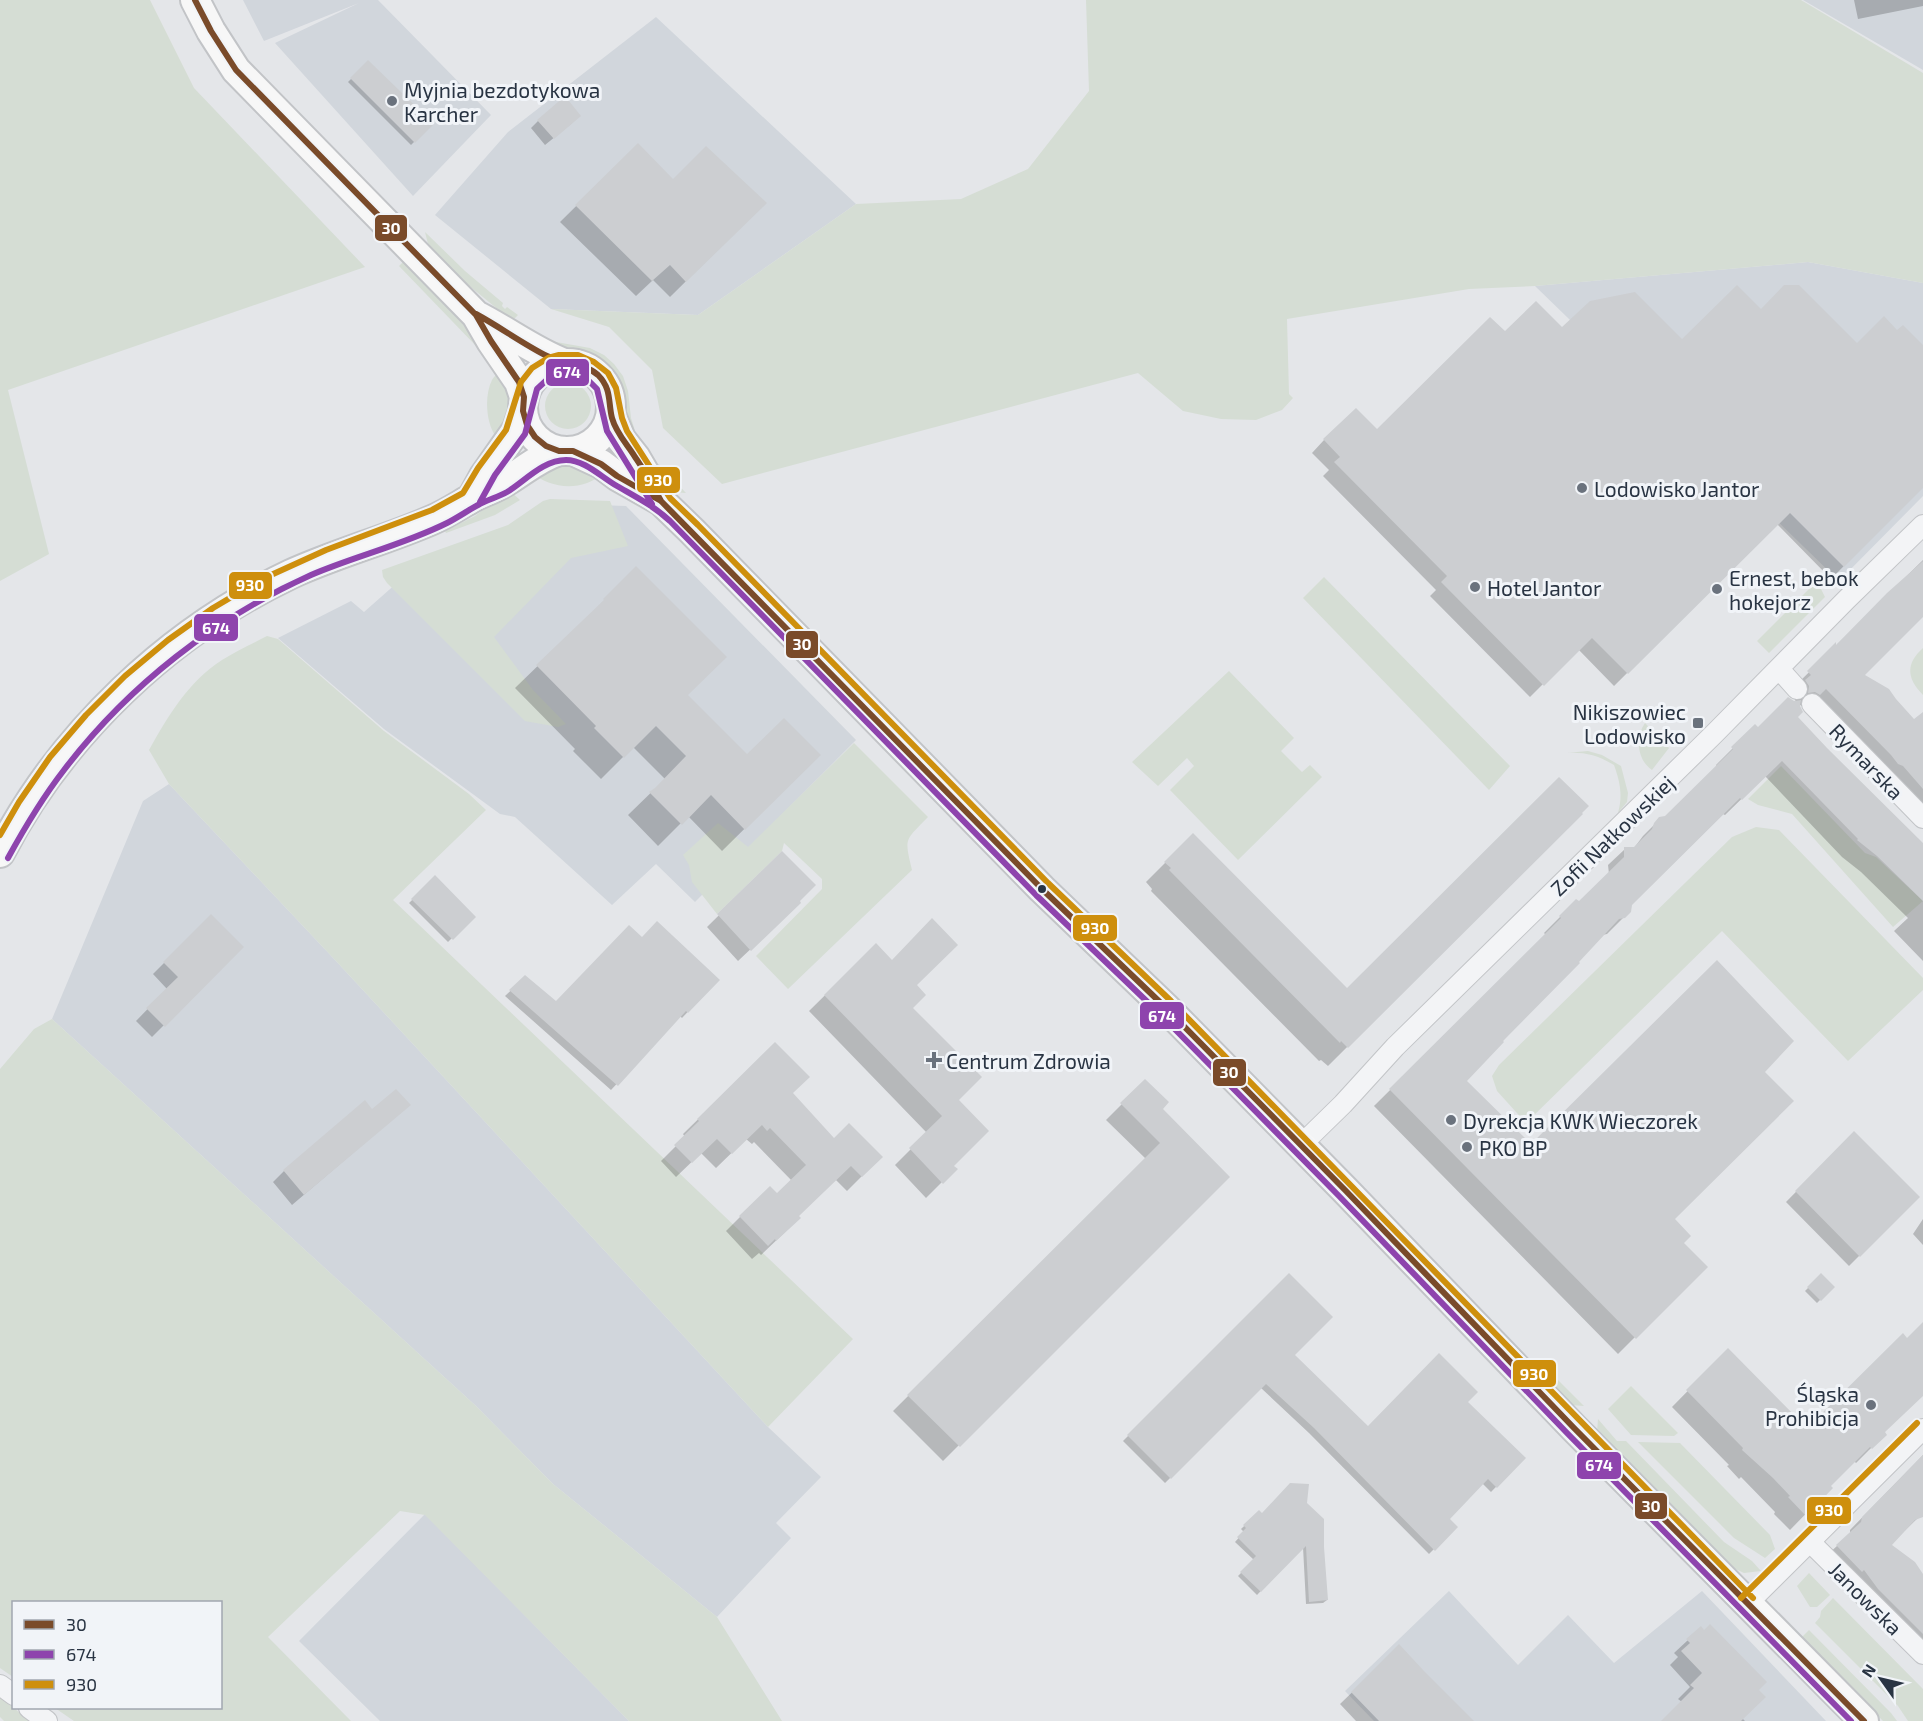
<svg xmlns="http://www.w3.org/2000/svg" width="1923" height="1721" viewBox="0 0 1923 1721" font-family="'Exo 2',sans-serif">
  <rect width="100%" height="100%" fill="#e4e6e9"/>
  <path fill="#d1d6dc" d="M243,0H378L491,115L413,196L275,43L359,3L264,41Z
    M1803,0H1923V70Z
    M656,17L856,204L698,315L551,309L435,215L508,132Z
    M1808,262L1923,283V496L1839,581L1535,286Z
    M596,505L626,506L856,740L695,902L656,864L612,905L515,817L500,814L384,729L278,638L351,601L364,612L398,582Z
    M169,784L336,961L768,1427L821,1477L776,1523L791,1538L717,1617L553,1484L476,1406L52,1019L143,801Z
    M425,1514L629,1721H380L299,1641Z
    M1449,1591L1518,1665L1568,1615L1614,1663L1702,1591L1826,1721H1374L1345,1691Z"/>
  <path fill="#d5ddd4" d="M0,0H150L194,88L365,267L8,390L49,554L0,581Z
    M1086,0H1801L1923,73V283L1808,262L1535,286L1469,289L1287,319L1289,394L1293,398L1282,410L1256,420L1221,419L1183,411L1138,373L722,484L663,428L652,370L609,327L551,309L698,315L856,204L961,199L1028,169L1089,91Z
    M425,232L465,271L503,303L502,306L505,309L507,307L518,315L512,321L467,284L435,253L428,244Z
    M404,261L451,308L485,348H478L399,266Z
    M539,335L556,342L590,348L604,355L614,364L623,376L628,391L631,418L637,437L623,418L620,390L617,382L607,367L586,354L558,350Z
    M502,370C515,406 518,405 496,437C486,423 484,396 492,380C494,376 498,373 502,370Z
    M545 406a23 23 0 1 1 46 0a23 23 0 1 1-46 0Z
    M568,461L602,474C582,492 550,489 531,472Z
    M655,463L660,465L686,493L673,492L651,465Z
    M509,490L520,500L495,515L446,533L445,531L475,516Z
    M550,499L610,501L628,546L571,558L494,637L533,690L566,724L558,727L525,721L387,583L383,577L382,570L508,525L543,501Z
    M1324,577L1510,766L1489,790L1303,598Z
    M1817,581L1825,597L1769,653L1757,641Z
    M267,636L278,639L384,731L469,794L486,810L393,900L853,1339L768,1427L336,961L169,784L149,750C168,716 188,682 222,660C236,651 252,644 267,636Z
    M1923,648V695C1907,679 1905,664 1923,648Z
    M1229,671L1294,738L1281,751L1302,772L1310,765L1322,777L1238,860L1170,790L1194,766L1187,758L1158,786L1132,762Z
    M1645,723L1669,748L1652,770C1637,760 1635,737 1645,723Z
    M854,743L928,817C905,841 904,837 912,870L788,989L756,956L822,889V879L784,843L782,851L717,914L692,882L689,865L683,855L718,823L748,847Z
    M1588,751L1602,755L1621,766L1628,793L1627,802L1618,813C1623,795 1620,782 1614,765C1597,755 1585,752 1566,753Z
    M1781,766L1865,853L1876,857L1923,901L1893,927L1792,814L1758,805L1748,799Z
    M1756,827L1779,830L1923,978V990L1848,1061L1722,931L1526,1123L1497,1091L1492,1076L1499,1065L1732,837Z
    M52,1019L476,1406L553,1484L717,1617L782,1721H629L425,1515L400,1511L268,1637L351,1721H74L55,1708H220V1602H14L13,1677L0,1668V1069L34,1029Z
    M1547,1369L1584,1406L1571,1405L1547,1382Z
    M1631,1386L1678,1433L1674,1436L1631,1435L1608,1409Z
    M1598,1419L1617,1441H1626L1724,1542L1752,1561L1761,1571L1744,1573L1729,1566L1597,1433Z
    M1638,1442L1680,1443L1770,1535L1775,1549L1765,1558L1734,1538Z
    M1809,1573L1830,1595L1817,1607H1810L1797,1586Z
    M1833,1598L1923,1689V1721H1908L1898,1706L1815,1623L1820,1617L1821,1611Z
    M1809,1630L1891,1713L1897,1721H1883L1801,1638Z
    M0,1697L30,1721H4L0,1717Z"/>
  <path fill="#0003" d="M1854,0H1923V6L1858,19Z
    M368,62L432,124L411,145L348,82Z
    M538,121L572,123L545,145L531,128Z
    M638,145L673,181L765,203L670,297L653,280L636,296L560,222Z
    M1761,311L1857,345L1897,333L1923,347V486L1831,579L1777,524L1614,686L1578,649L1530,697L1430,596L1436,590L1323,476L1329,470L1312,453L1324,440L1377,431L1505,333L1562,329L1682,342Z
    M1923,560V616L1863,676L1914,721L1923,726V813L1805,708L1797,703L1796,717L1923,847V961L1894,931L1908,918L1861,872L1842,857L1765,776L1725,815L1723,814L1631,905L1630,911L1607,934L1602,935L1465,1081L1531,1146L1763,1072L1673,1219L1682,1243L1705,1267L1618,1354L1374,1106L1546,935L1544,933L1576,901L1579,903L1609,874L1608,865L1625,849L1634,848L1643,836L1660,819L1666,817L1717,767L1716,765L1755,726L1758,729L1796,702L1793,695L1795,686Z
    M636,568L686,695L747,757L819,755L722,851L688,816L658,846L628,815L665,779L633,747L601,779L573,751L575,749L515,688L583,622Z
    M1581,814L1328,1066L1321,1060L1319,1061L1151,891L1152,889L1146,882L1193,835L1347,990Z
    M782,853L798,901L788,914L738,961L707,927Z
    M435,878L473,917L448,942L409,903Z
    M211,916L242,947L152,1037L136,1021L167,989L153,974Z
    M642,939L718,980L682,1018L680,1016L611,1090L505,996L525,977L556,1003Z
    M876,945L915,985L911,1008L957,1100L952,1166L955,1169L926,1198L895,1165L927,1133L809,1011Z
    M775,1044L791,1093L834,1140L881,1157L847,1191L835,1179L797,1216L784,1233L761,1255L759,1253L752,1259L726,1231L769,1188L777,1196L792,1181L754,1142L752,1144L746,1139L716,1168L701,1153L676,1177L661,1161L685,1137L683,1134Z
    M1145,1081L1161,1109L1227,1177L943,1461L893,1411L1146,1159L1106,1120Z
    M409,1105L292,1205L273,1182L284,1171L372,1111Z
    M1854,1133L1918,1197L1849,1266L1786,1202Z
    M1923,1219V1245L1913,1234Z
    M1289,1275L1293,1355L1368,1428L1466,1402L1524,1458L1491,1492L1482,1483L1448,1519L1456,1527L1429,1554L1309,1433L1261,1388L1165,1483L1123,1441Z
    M1821,1275L1833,1287L1817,1303L1805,1291Z
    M1923,1325V1394L1883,1432L1885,1435L1869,1450L1856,1463L1854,1461L1829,1486L1831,1488L1790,1530L1774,1514L1775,1512L1741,1477L1739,1479L1727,1466L1729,1465L1672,1407L1728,1350L1807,1431Z
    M1923,1455V1513L1890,1545L1923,1576V1656L1825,1557L1850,1534V1530Z
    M1306,1504L1327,1600L1323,1603L1306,1604L1303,1547L1257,1595L1238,1576L1254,1560L1235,1542L1244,1532L1241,1529L1259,1512L1262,1515Z
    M1701,1628L1757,1690L1742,1718L1745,1721H1663L1682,1702L1678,1699L1690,1687L1670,1665L1678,1657L1674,1653Z
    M1399,1647L1467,1721H1356L1340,1704Z"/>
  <path fill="#ccced1" d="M368,60L434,124L415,143L350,78Z
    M565,96L581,116L554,139L537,120Z
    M638,143L673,179L706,146L767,203L686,282L670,265L652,281L575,205Z
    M1737,285L1761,309L1784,285H1799L1857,343L1884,316L1897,330L1903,325L1923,345V488L1844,567L1790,513L1628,674L1592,638L1544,686L1441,582L1447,576L1334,462L1340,457L1323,439L1356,408L1377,429L1490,317L1505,331L1536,301L1562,327L1590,301L1635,292L1682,339Z
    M1923,561V617L1865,675L1889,689L1896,699L1914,719L1923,712V789L1903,766L1898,764L1891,755L1826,689L1820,695L1815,692L1808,693L1809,686L1805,680L1811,675L1807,671L1836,642V645L1887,593Z
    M636,566L727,657L688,695L747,754L784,718L821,755L745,830L711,795L682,825L649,792L655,788L686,756L656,726L624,758L594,728L596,726L536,665L604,600L603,599Z
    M1788,697L1794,701L1801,700L1800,706L1803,712L1798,717L1827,748L1923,843V901L1877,856L1857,840L1858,839L1782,761L1742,800L1740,798L1632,905L1631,912L1625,918L1619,919L1579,962L1580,963L1503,1041L1504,1042L1467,1081L1531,1144L1717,960L1794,1041L1765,1072L1794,1101L1675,1219L1691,1236L1684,1243L1708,1267L1636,1339L1389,1089L1561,918L1559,916L1576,899L1579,901L1624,857V847H1634L1652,829L1654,823L1659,817L1665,816L1733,749L1731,747L1755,724L1758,727Z
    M1559,777L1589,806L1582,813L1583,814L1348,1048L1341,1041L1340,1043L1169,870L1171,868L1164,862L1193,833L1347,988Z
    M782,851L816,885L800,901L801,903L751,951L717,914Z
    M435,875L476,917L453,940L411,899Z
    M211,914L244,947L165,1027L146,1008L178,977L163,962Z
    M932,918L958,945L917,985L926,995L913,1008L982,1077L959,1100L989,1131L954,1166L958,1169L943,1184L909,1148L942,1116L824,995L876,943L892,960Z
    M657,921L720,980L688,1013L686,1011L618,1086L509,990L525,975L556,1001L629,925L642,937Z
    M775,1042L810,1077L793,1093L834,1138L849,1123L883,1157L862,1177L851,1166L799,1216L801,1218L776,1241L775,1239L768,1246L739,1216L770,1186L777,1193L806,1165L770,1128L767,1131L762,1125L732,1154L717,1139L692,1163L674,1145L699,1121L697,1119Z
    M1145,1079L1169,1102L1163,1109L1230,1177L960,1447L907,1395L1160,1143L1120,1103Z
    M396,1089L411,1105L304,1195L283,1170L365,1100L372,1109Z
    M1854,1131L1920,1197L1860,1257L1795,1191Z
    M1289,1273L1333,1317L1295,1355L1368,1426L1439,1353L1478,1392L1468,1402L1526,1458L1497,1488L1488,1479L1450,1519L1458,1527L1435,1551L1314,1428L1266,1384L1171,1479L1127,1435Z
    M1821,1273L1835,1287L1821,1301L1807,1287Z
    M1923,1322V1396L1885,1432L1887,1435L1872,1449L1870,1447L1831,1486L1833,1488L1806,1516L1788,1497L1790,1496L1773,1478L1742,1450L1743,1448L1686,1390L1728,1348L1807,1428L1903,1333L1907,1338Z
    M1923,1455V1517L1915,1520L1892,1545L1915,1562L1923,1574V1634L1878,1589L1864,1570L1862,1572L1836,1545L1861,1522L1862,1517Z
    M1290,1483L1309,1484L1307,1503L1324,1519V1547L1328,1600L1309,1602L1306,1546L1261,1592L1240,1572L1256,1556L1237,1537L1246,1528L1243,1525L1259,1510L1262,1513Z
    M1710,1624L1767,1682L1759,1690L1766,1697L1741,1721H1661L1694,1688L1690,1685L1702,1673L1681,1651L1690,1643L1686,1639L1701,1626L1704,1630Z
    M1399,1644L1424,1671L1474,1721H1379L1351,1692Z"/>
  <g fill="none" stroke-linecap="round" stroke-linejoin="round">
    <defs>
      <path id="street" d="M1779,669L1797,689
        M1812,704L1923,818
        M1301,1145L1343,1104L1395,1047L1714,734L1846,600L1923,525
        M1810,1542L1923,1654
        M1747,1604L1923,1429
        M0,1685L14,1695
        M29,1708L47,1721"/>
      <path id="secondary" d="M195,0L211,31L236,70L476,315L491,341L519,382L524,397
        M476,315C506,330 533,351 564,363
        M523 407a44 44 0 1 1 88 0a44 44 0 1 1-88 0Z
        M611,415L621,439L636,458L660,499
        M573,451L601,464L617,476L661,501L692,531L1042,889L1165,1007L1345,1190L1574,1428L1864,1721
        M472,498L484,476L517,429L523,411
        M0,853C62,733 169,632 291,574C337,553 386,540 432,520C446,514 458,506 472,498C481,493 491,490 500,485C522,473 535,459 559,451"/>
    </defs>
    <use href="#street" stroke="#c2c4c7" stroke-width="22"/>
    <use href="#secondary" stroke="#c2c4c7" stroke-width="32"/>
    <use href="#street" stroke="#f3f4f6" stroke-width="20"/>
    <use href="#secondary" stroke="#f7f7f7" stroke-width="28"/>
    <defs>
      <path id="bus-1" d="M195,0L211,31L236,70L476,315L491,341L519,382L524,397L523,411L527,425L535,437L546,446L559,451H573L601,464L617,476L661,501L1042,889L1165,1007L1345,1190L1574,1428L1864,1721
        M476,314C500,327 523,344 547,356C564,365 584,362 598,375C612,389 608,403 612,418C616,433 627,444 635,457C645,471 653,486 661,501"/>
      <path id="bus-2" d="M480,502L495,475L525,434L537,389L551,376L570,372L586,378L597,389L607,431L652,504
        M8,858C25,827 43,797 64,770C128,686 215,618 311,575C355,556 403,545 447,523C457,518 467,511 478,505C487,500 498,497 507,492C525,481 543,460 566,460C585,460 601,477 617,486C636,497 654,506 670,521L1036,895L1159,1013L1339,1196L1568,1434L1851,1721"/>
      <path id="bus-3" d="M0,835L19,802L50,757L86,715L125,676L168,640L213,608L260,580L326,550L432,510L463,493L478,468L506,430L521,382L532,368L548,358L559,355H578L594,362L608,373L616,388L622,418L627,431L670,498L698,525L1048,883L1171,1001L1753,1598
        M1741,1598L1917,1423"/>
    </defs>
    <use href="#bus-1" stroke="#f1f4f8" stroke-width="10"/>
    <use href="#bus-2" stroke="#f1f4f8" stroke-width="10"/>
    <use href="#bus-3" stroke="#f1f4f8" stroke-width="10"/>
    <use href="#bus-1" stroke="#7a4b2a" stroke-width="6"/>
    <use href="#bus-2" stroke="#8e44ad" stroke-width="6"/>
    <use href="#bus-3" stroke="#ce8f0d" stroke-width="6"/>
  </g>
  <g fill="#6a727d" stroke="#f1f4f8" stroke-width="2">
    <circle cx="392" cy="101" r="6"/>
    <circle cx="1582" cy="488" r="6"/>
    <circle cx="1475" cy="587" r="6"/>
    <circle cx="1717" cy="589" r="6"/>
    <rect x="1692" y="717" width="12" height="12" rx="3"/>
    <path d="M931 1051h6v6h6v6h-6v6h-6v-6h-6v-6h6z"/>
    <circle cx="1451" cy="1120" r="6"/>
    <circle cx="1467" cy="1147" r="6"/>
    <circle cx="1871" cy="1405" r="6"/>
  </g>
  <circle fill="#293443" stroke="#f1f4f8" stroke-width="2" cx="1042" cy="889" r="5"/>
  <g text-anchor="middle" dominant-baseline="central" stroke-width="6" stroke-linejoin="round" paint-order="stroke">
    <g font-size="21" fill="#293443" stroke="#f1f4f8" text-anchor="start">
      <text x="404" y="89">Myjnia bezdotykowa<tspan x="404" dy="24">Karcher</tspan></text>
      <text x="1594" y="488">Lodowisko Jantor</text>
      <text x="1729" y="577">Ernest, bebok<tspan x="1729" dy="24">hokejorz</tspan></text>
      <text x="1487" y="587">Hotel Jantor</text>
      <text x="1686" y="711" text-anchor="end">Nikiszowiec<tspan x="1686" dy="24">Lodowisko</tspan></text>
      <text x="946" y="1060">Centrum Zdrowia</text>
      <text x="1463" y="1120">Dyrekcja KWK Wieczorek</text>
      <text x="1479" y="1147">PKO BP</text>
      <text x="1859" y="1393" text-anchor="end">Śląska<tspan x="1859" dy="24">Prohibicja</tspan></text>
    </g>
    <g font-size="21" fill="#293443" stroke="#f1f4f8">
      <text transform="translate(1867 761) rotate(46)">Rymarska</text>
      <text transform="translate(1612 835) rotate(-44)">Zofii Nałkowskiej</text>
      <text transform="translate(1866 1598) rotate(45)">Janowska</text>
    </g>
  </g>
  <g stroke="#f1f4f8" stroke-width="2">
    <rect x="374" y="214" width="34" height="28" rx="6" fill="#7a4b2a"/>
    <rect x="545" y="358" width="45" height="29" rx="6" fill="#8e44ad"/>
    <rect x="636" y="466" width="45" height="28" rx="6" fill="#ce8f0d"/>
    <rect x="228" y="571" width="45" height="29" rx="6" fill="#ce8f0d"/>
    <rect x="193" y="613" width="46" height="29" rx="6" fill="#8e44ad"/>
    <rect x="785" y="630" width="34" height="29" rx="6" fill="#7a4b2a"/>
    <rect x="1072" y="914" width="46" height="28" rx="6" fill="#ce8f0d"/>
    <rect x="1139" y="1001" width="46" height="29" rx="6" fill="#8e44ad"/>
    <rect x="1212" y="1058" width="35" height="29" rx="6" fill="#7a4b2a"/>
    <rect x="1512" y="1359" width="45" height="29" rx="6" fill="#ce8f0d"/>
    <rect x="1576" y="1451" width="46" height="29" rx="6" fill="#8e44ad"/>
    <rect x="1634" y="1492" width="34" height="28" rx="6" fill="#7a4b2a"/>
    <rect x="1806" y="1496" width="46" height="29" rx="6" fill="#ce8f0d"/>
  </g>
  <g font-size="16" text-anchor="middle" font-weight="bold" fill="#fff">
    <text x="391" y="234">30</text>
    <text x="567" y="378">674</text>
    <text x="658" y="486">930</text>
    <text x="250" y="591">930</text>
    <text x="216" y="634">674</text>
    <text x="802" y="650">30</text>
    <text x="1095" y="934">930</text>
    <text x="1162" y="1022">674</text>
    <text x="1229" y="1078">30</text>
    <text x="1534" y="1380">930</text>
    <text x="1599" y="1471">674</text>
    <text x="1651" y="1512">30</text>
    <text x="1829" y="1516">930</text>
  </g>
  <rect x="12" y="1601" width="210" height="108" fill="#f1f4f8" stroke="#a1a7b0" stroke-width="1.5"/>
  <rect x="24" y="1620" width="30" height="9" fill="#7a4b2a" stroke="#a1a7b0" stroke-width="1.5"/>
  <text x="66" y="1631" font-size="18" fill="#293443">30</text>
  <rect x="24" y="1650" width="30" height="9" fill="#8e44ad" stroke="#a1a7b0" stroke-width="1.5"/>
  <text x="66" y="1661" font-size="18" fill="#293443">674</text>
  <rect x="24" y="1680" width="30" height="9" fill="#ce8f0d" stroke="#a1a7b0" stroke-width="1.5"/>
  <text x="66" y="1691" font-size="18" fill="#293443">930</text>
  <g transform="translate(1881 1679) rotate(304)" stroke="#f1f4f8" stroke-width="4.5" paint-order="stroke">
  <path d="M0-4.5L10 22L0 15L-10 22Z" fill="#293443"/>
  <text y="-9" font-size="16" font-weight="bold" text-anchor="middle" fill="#293443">N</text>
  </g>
</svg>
